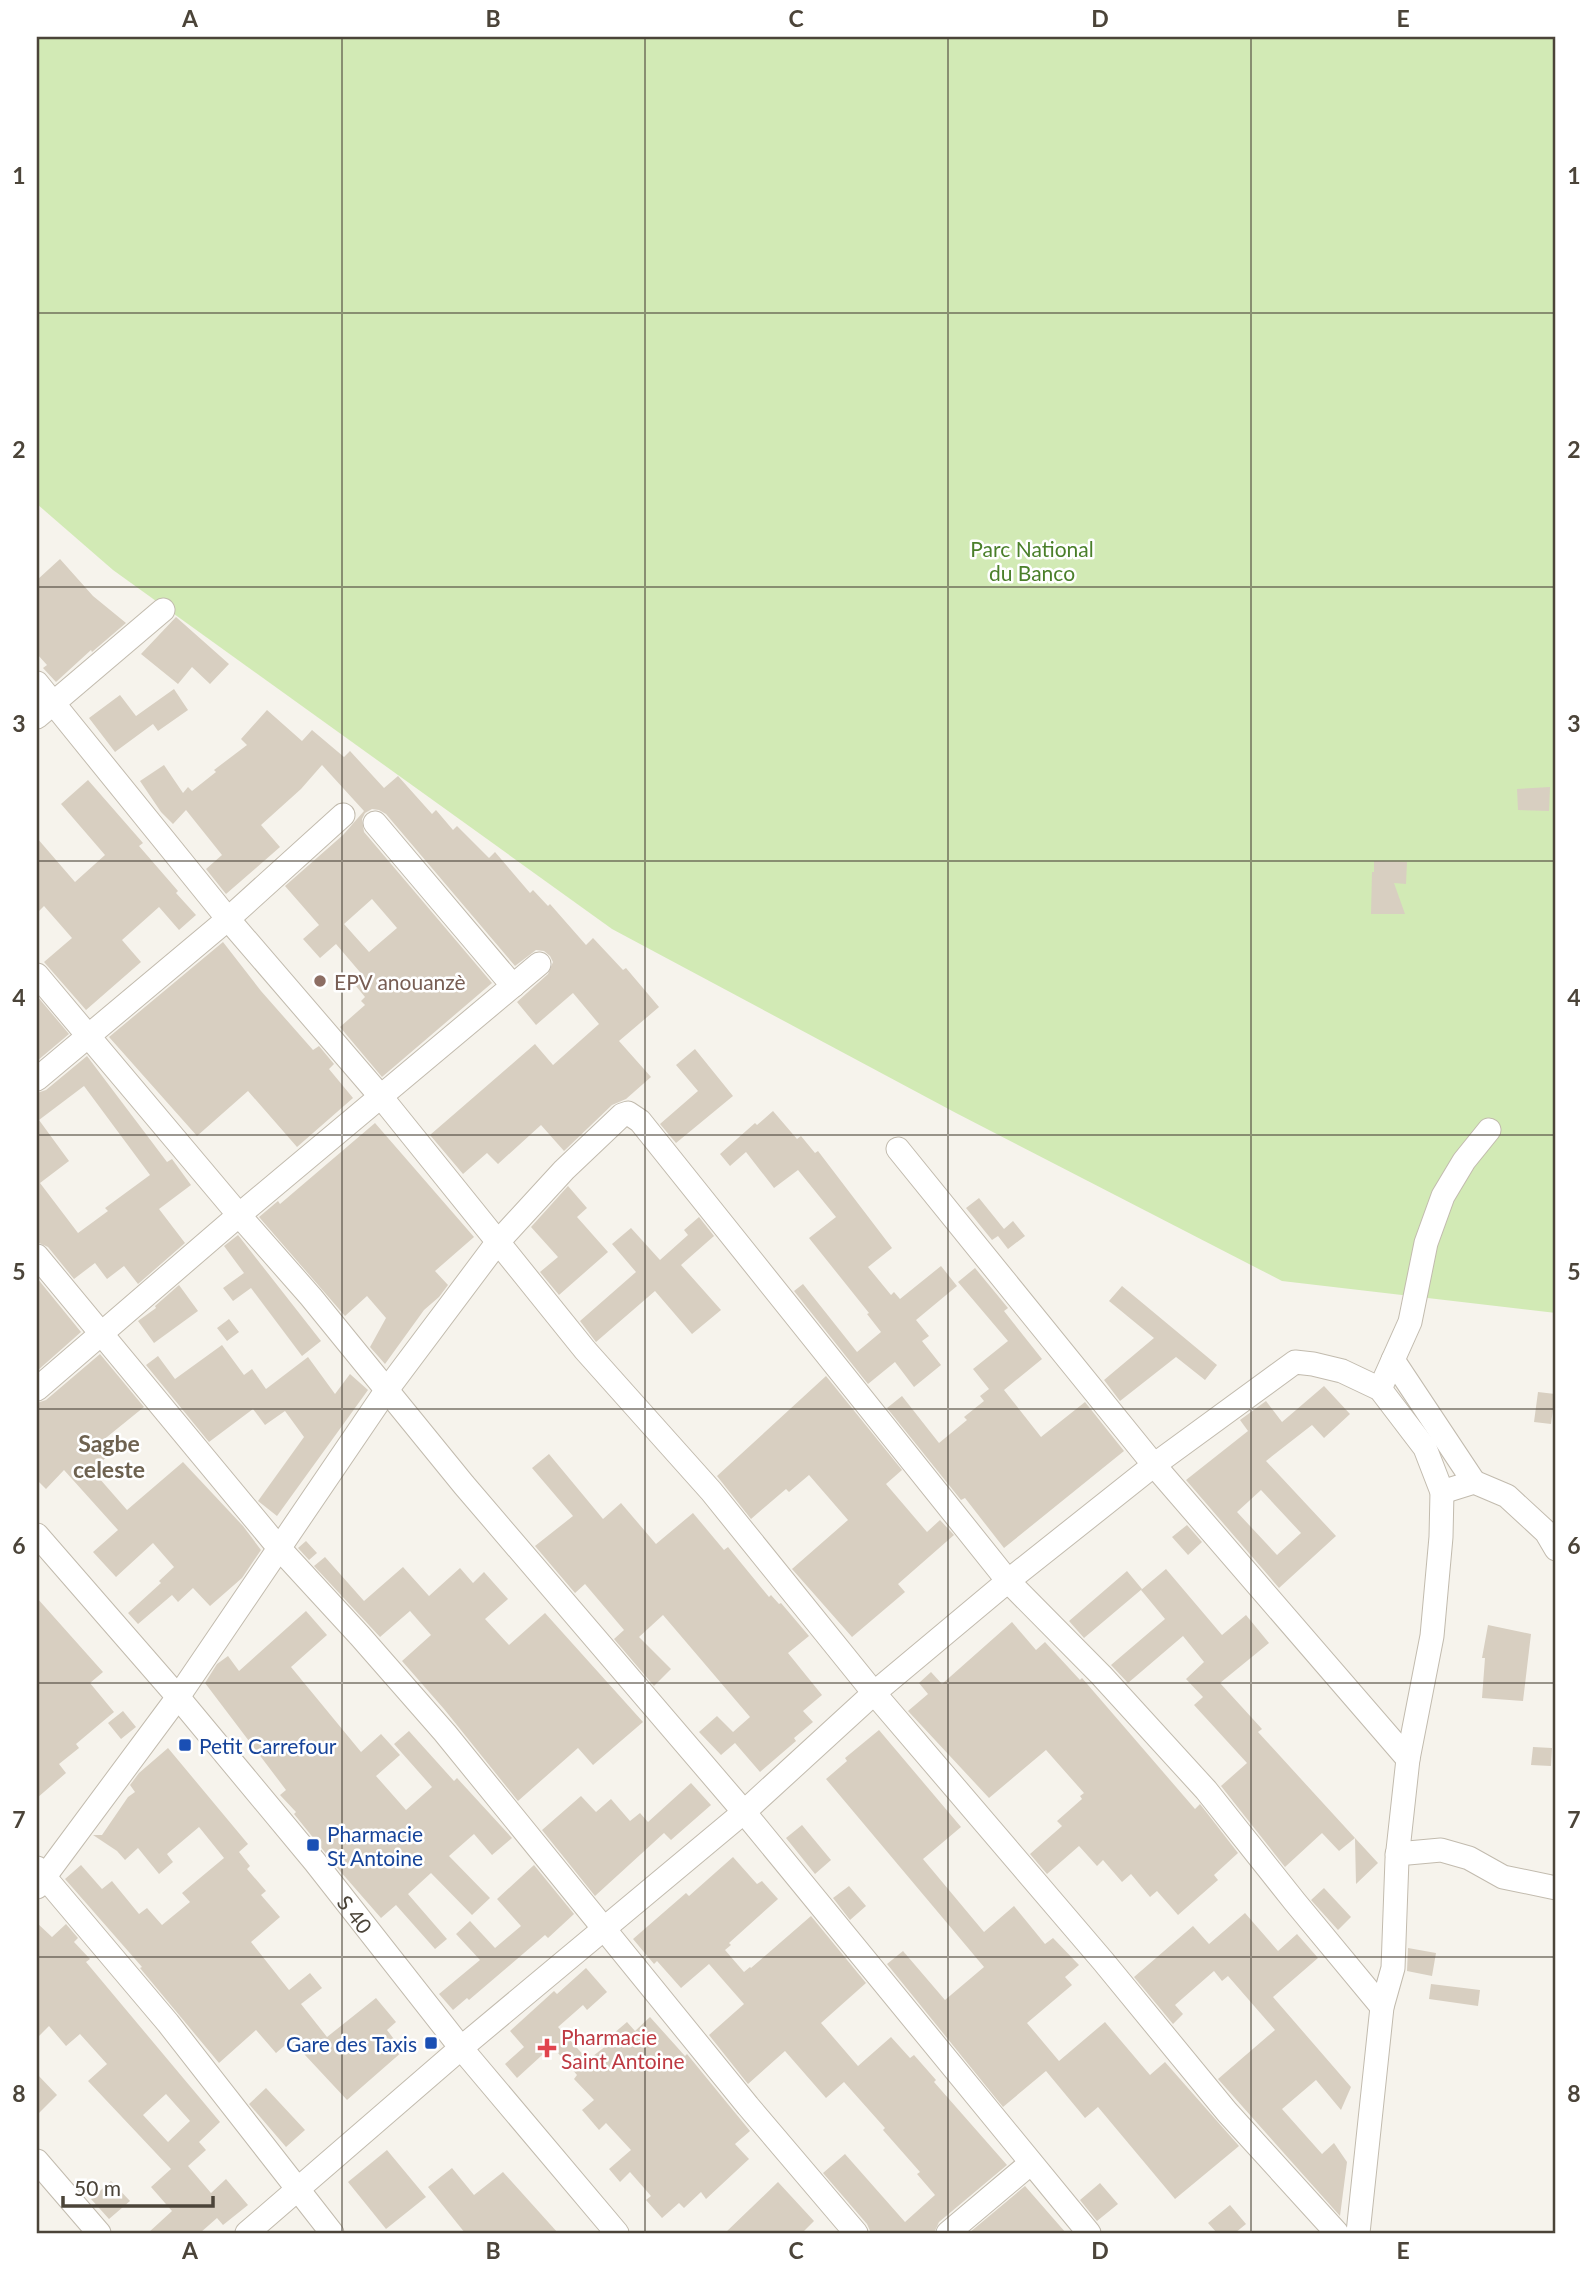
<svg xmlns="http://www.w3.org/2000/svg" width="1593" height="2270" viewBox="0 0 1593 2270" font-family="Lato,sans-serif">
  <rect width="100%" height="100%" fill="#f6f3ec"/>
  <path fill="#d2eab5" d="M37,37H1556V1313L1282,1281L956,1113L612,929L113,570L37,504Z"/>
  <path fill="#d8cfc1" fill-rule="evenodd" d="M60,559L93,596L126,623L92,652L91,650L56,682L43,668L47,665L37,654V580Z
    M176,617L229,664L210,684L192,667L178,684L141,654Z
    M174,689L188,710L158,731L153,724L115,752L89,718L120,695L136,716Z
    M267,710L302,741L312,730L344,757L350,751L384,788L398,776L432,814L436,810L453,830L457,826L489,858L495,852L530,893L533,890L548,906L550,904L586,945L593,938L623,970L626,968L659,1007L619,1041L651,1077L626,1099L612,1105L564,1151L541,1125L498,1164L487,1153L463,1174L430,1135L535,1044L553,1065L599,1024L573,993L536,1025L517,1002L548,974L553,962L550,956L544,951L536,950L515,966L386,814L379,810L372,809L365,813L362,819L364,832L492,983L382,1077L340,1027L365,1005L361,1001L365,997L356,986L365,978L336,944L320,958L303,939L319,925L285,886L343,835L364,811L322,765L301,789L261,825L280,847L226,894L206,869L222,855L186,810L173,824L161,812L140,781L164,765L183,793L188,787L192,791L216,772L214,770L247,745L241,739ZM372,899L397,928L369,952L344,924Z
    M88,780L143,843L139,846L178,891L176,893L196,915L179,930L159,907L122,940L141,962L86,1010L44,962L72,938L44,906L37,913V838L75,882L105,855L61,804Z
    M1550,787L1549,811L1518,810L1517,789Z
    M1374,861L1407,862L1406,884L1394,883L1405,914H1371L1372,872H1374Z
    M223,942L261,991L313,1050L319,1046L334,1064L329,1069L353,1098L297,1147L248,1091L197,1136L109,1037Z
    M37,996L69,1034L37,1061Z
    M695,1049L733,1096L676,1143L660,1124L698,1091L676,1065Z
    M87,1056L167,1162L172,1159L191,1185L159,1209L185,1243L138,1284L124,1266L107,1279L95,1263L74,1279L48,1247L37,1242V1093L46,1090ZM84,1086L150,1175L105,1208L108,1211L78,1233L40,1183L69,1161L39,1120Z
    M773,1111L797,1139L801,1136L815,1153L818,1151L892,1248L868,1267L891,1295L894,1292L900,1299L941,1266L957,1286L916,1320L929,1336L922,1341L941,1365L914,1387L895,1362L868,1384L794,1291L803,1284L857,1352L881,1332L867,1314L869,1313L809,1238L836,1217L798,1170L774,1188L746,1152L730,1166L720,1154L755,1123L757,1125Z
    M375,1123L474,1237L435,1271L448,1285L439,1297L424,1310L385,1364L370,1347L386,1318L367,1296L345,1316L259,1217L278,1201L280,1204Z
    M568,1186L587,1208L577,1217L608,1252L559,1295L540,1272L558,1257L531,1227Z
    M979,1198L1004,1229L1013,1221L1025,1236L1008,1249L998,1236L992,1240L966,1208Z
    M699,1217L714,1236L681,1265L721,1310L692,1334L655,1291L596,1342L580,1321L636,1272L612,1244L631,1228L660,1260L688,1235L684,1230Z
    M238,1235L321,1341L302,1356L251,1288L233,1301L223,1288L244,1273L224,1246Z
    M975,1268L1008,1308L1004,1311L1042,1359L1004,1390L1041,1437L1085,1402L1124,1451L1004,1548L965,1498L961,1500L887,1408L902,1396L939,1443L967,1420L964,1417L984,1401L980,1396L989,1389L973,1369L1008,1341L958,1282Z
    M37,1278L81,1332L37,1371Z
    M179,1285L198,1311L154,1343L138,1321L156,1308L155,1306Z
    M1122,1286L1217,1365L1205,1380L1176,1357L1120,1401L1104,1380L1154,1338L1109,1301Z
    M229,1319L239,1332L227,1341L217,1328Z
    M222,1345L244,1375L252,1369L266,1389L308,1357L335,1394L350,1374L368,1390L277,1516L258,1501L304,1437L285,1411L265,1425L253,1409L209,1442L146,1365L158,1356L175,1379Z
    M100,1354L144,1407L102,1441L112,1452L92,1470L127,1510L183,1462L243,1526L261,1550L242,1578L210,1606L193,1588L178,1602L172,1595L138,1624L128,1613L161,1583L159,1581L174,1567L153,1543L116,1577L93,1552L118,1530L64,1470L46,1489L37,1480V1403L46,1400Z
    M826,1376L902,1470L886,1484L927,1532L940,1520L954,1535L898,1584L905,1592L852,1637L792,1569L848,1520L809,1475L789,1492L786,1489L751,1519L717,1476Z
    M1324,1386L1350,1414L1324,1438L1312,1425L1266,1461L1336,1536L1279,1588L1186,1480L1248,1431L1240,1420L1266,1401L1282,1422ZM1261,1490L1301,1533L1277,1555L1237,1512Z
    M1538,1392L1555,1394L1551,1424L1534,1422Z
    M549,1454L603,1519L621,1503L656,1544L693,1513L724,1550L728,1547L769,1597L771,1595L779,1604L781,1603L809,1636L788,1653L822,1695L803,1711L813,1722L794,1738L796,1741L760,1772L735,1743L721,1755L699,1732L717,1716L733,1732L750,1717L663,1615L639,1637L671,1669L654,1686L614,1639L624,1630L585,1584L575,1593L535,1546L573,1516L532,1468Z
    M1187,1525L1202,1542L1188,1555L1172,1537Z
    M306,1541L317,1553L309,1560L298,1548Z
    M325,1557L364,1601L403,1567L429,1596L460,1568L473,1583L484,1572L508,1599L485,1619L509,1645L545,1613L643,1722L593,1765L578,1748L518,1801L444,1709L402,1661L431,1635L410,1611L380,1637L314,1566Z
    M1166,1569L1222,1635L1246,1615L1269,1643L1220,1683L1262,1729L1258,1732L1355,1838L1339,1851L1322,1833L1285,1867L1221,1786L1247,1763L1194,1705L1203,1697L1186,1679L1204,1662L1183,1636L1128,1683L1111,1665L1165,1619L1141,1590Z
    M1127,1571L1142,1589L1084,1638L1069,1621Z
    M37,1598L103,1672L90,1683L114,1712L76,1744L79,1748L59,1764L66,1773L37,1798Z
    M306,1611L327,1635L291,1667L361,1752L381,1734L400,1755L376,1776L406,1810L432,1787L394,1744L409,1731L454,1781L457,1778L512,1838L492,1855L474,1834L449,1856L490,1898L472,1915L431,1873L408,1894L447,1939L435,1949L396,1905L381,1918L340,1871L294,1814L296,1812L280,1795L286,1790L205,1683L217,1664L228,1656L239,1671Z
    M1012,1622L1036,1650L1045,1642L1080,1680L1082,1678L1195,1809L1200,1804L1238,1853L1214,1875L1218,1880L1178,1915L1157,1891L1150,1897L1131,1874L1122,1882L1103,1860L1097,1866L1079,1846L1047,1874L1030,1854L1062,1826L1057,1821L1082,1799L1080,1796L1084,1793L1046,1750L989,1798L908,1711L928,1694L919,1683L931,1672L942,1684Z
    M1488,1625L1531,1634L1523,1701L1482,1698L1485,1658H1482Z
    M123,1711L136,1727L121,1739L108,1723Z
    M879,1730L961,1827L923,1859L984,1932L1014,1906L1045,1944L1053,1938L1079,1965L1065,1977L1072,1985L1027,2023L1059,2061L1105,2022L1150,2075L1165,2062L1239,2146L1175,2199L1098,2107L1085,2118L1046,2071L1003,2107L887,1964L903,1951L945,2000L984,1967L826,1779L847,1761L845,1758Z
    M1533,1747L1552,1748L1551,1766L1531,1765Z
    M168,1748L248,1844L239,1852L250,1866L247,1869L266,1891L261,1895L280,1917L251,1942L289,1990L310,1973L322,1988L301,2004L327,2037L376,1998L396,2022L387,2030L403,2051L347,2100L291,2040L276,2053L256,2030L219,2063L140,1968L142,1967L65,1879L81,1865L102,1889L112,1881L139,1914L147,1908L162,1925L190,1902L182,1893L224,1858L199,1827L167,1854L173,1862L159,1874L138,1848L125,1860L117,1851L93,1835H102L128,1797L135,1792L130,1785L139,1773Z
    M691,1783L711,1805L671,1840L664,1833L595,1896L542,1830L581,1796L596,1812L611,1799L630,1821L640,1813L648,1822Z
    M802,1825L831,1860L815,1874L786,1838Z
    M1355,1838L1378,1863L1356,1884Z
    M733,1857L757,1884L762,1881L778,1899L729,1943L731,1945L725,1950L744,1972L750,1967L751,1968L811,1916L866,1983L821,2023L858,2066L891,2037L910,2058L914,2055L936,2080L934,2082L1007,2165L939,2222L934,2233H871L867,2224L823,2173L845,2154L905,2222L935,2195L917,2174L920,2172L883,2130L885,2128L844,2082L826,2098L785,2051L748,2084L709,2035L744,2004L709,1964L681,1988L657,1961L654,1964L633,1939L686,1893L689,1896Z
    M534,1865L574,1914L548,1938L545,1935L469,2000L467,1998L453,2010L439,1994L480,1960L456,1934L470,1921L495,1948L521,1926L497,1899Z
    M849,1886L866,1906L850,1920L833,1898Z
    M1324,1888L1351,1917L1338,1930L1311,1900Z
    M1245,1913L1278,1951L1297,1934L1318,1958L1273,1997L1351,2087L1341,2110L1316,2080L1282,2109L1322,2154L1334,2143L1347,2162L1340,2216L1218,2079L1275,2030L1228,1976L1222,1981L1214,1971L1175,2005L1183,2014L1173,2024L1134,1977L1193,1926L1209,1944Z
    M37,1923L52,1937L66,1924L78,1938L74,1942L90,1959L86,1962L220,2122L199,2142L206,2150L188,2166L211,2193L226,2179L248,2205L223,2225L217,2218L200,2233H148L172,2211L151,2187L171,2169L88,2081L107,2064L80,2034L66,2046L49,2026L37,2038ZM166,2094L190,2121L168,2142L143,2115Z
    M1408,1948L1436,1953L1432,1976L1407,1971Z
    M586,1968L607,1992L587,2010L583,2005L558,2027L588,2060L616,2038L613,2034L627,2022L635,2031L650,2017L685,2056L687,2054L750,2131L735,2144L749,2159L706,2199L701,2192L684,2208L679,2203L662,2218L646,2200L651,2196L630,2172L620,2182L609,2169L631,2150L606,2123L599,2130L582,2110L594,2100L574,2079L577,2075L552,2046L517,2078L505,2064L524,2047L510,2031L554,1991L557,1994Z
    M1431,1984L1480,1990L1478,2006L1429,1999Z
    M37,2074L57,2095L37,2115Z
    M266,2088L305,2130L286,2147L249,2104Z
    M387,2150L426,2197L386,2229L348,2182Z
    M452,2168L474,2195L503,2172L558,2233H465L428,2187Z
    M111,2181L130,2201L109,2219L91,2199Z
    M778,2182L814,2221L802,2233H725Z
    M1100,2183L1118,2204L1097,2221L1080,2200Z
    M1025,2186L1066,2233H969Z
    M1230,2205L1246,2224L1235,2233H1217L1208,2223Z"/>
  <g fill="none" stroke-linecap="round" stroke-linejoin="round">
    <defs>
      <g id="minor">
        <path d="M37,683L228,919L382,1098L585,1350L711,1491L874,1693L1103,1961L1227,2112L1337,2233"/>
        <path d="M37,717L163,610"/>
        <path d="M375,823L513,986"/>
        <path d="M37,975L239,1215L311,1297L464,1485L744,1812L1089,2233"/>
        <path d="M37,1079L228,919L343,815"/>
        <path d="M898,1149L1154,1465L1408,1759"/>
        <path d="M37,1256L279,1548L360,1636L445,1733L748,2106L856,2233"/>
        <path d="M1393,1360L1474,1482"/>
        <path d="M37,1389L239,1215L539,964"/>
        <path d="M1380,1389L1410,1322L1426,1243L1443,1196L1464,1161L1489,1130"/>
        <path d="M1442,1492L1474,1482L1507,1496L1546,1532L1556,1549"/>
        <path id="s1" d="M37,1535L178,1697L315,1862L461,2048L617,2233"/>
        <path d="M1397,1854L1441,1850L1469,1858L1503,1877L1556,1888"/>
        <path d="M37,1868L168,2023L332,2233"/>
        <path d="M37,1887L178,1697L386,1391L497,1243L564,1170L622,1115L628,1113L640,1121L1008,1581L1101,1675L1206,1790L1295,1902L1382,2007"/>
        <path d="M37,2161L99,2233"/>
        <path d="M247,2233L461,2048L744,1812L874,1693L1008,1581L1154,1465L1295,1362L1313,1364L1342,1371L1380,1389L1425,1448L1442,1492L1441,1537L1432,1636L1408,1759L1397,1859L1393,1968L1382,2007L1358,2233"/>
        <path d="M948,2233L1031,2163"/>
      </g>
    </defs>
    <use href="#minor" stroke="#c2bbae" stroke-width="25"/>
    <use href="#minor" stroke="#fff" stroke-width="23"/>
  </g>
  <path fill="none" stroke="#4b4439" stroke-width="2" stroke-opacity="0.55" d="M342,37V2233M645,37V2233M948,37V2233M1251,37V2233M37,313H1556M37,587H1556M37,861H1556M37,1135H1556M37,1409H1556M37,1683H1556M37,1957H1556"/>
  <circle fill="#8d6e63" stroke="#fff" stroke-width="2.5" cx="320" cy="981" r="7"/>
  <g fill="#1a4fb4" stroke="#fff" stroke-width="2.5">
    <rect x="178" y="1738" width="14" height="14" rx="3.5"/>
    <rect x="306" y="1838" width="14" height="14" rx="3.5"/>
    <rect x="424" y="2036" width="14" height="14" rx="3.5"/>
  </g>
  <path fill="#e0444e" stroke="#fff" stroke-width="2.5" d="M543.5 2037.5h7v7h7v7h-7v7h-7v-7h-7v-7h7z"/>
  <g text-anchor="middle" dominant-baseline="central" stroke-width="5" stroke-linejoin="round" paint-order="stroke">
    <g font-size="21" fill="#4a7f2a" stroke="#fff">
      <text x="1032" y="548">Parc National<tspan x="1032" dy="24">du Banco</tspan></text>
    </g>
    <g font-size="21" fill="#785e54" stroke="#fff" text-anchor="start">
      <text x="334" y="981">EPV anouanzè</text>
    </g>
    <g font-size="21" fill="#164399" stroke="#fff" text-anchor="start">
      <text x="199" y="1745">Petit Carrefour</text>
      <text x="327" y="1833">Pharmacie<tspan x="327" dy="24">St Antoine</tspan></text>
      <text x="417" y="2043" text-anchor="end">Gare des Taxis</text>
    </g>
    <g font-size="21" fill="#4b4439" stroke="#fff">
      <text stroke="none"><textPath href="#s1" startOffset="495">S 40</textPath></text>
    </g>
    <g font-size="21" fill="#be3a42" stroke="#fff" text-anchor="start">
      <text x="561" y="2036">Pharmacie<tspan x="561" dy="24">Saint Antoine</tspan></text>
    </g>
    <g font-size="23" font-weight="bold" fill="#6e6250" stroke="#fff">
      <text x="109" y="1443">Sagbe<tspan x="109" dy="26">celeste</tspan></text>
    </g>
  </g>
  <rect width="1593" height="2270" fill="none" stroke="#ffffff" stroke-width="77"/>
  <path d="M63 2196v10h150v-10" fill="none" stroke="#4b4439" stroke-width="3.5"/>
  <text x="74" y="2196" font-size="21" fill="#4b4439" stroke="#ffffff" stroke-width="5" paint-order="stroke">50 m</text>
  <rect x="38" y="38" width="1516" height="2194" fill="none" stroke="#4b4439" stroke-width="2.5"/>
  <g font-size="23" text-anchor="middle" font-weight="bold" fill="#4b4439">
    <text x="190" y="27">A</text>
    <text x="493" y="27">B</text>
    <text x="796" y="27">C</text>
    <text x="1100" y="27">D</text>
    <text x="1403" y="27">E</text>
    <text x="19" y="184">1</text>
    <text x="1574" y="184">1</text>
    <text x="19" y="458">2</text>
    <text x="1574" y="458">2</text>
    <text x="19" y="732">3</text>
    <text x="1574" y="732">3</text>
    <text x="19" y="1006">4</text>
    <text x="1574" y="1006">4</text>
    <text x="19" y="1280">5</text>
    <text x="1574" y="1280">5</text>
    <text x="19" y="1554">6</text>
    <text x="1574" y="1554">6</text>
    <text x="19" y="1828">7</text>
    <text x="1574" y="1828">7</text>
    <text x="19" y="2102">8</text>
    <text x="1574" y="2102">8</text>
    <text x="190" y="2259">A</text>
    <text x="493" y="2259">B</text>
    <text x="796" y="2259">C</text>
    <text x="1100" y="2259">D</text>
    <text x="1403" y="2259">E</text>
  </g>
</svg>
